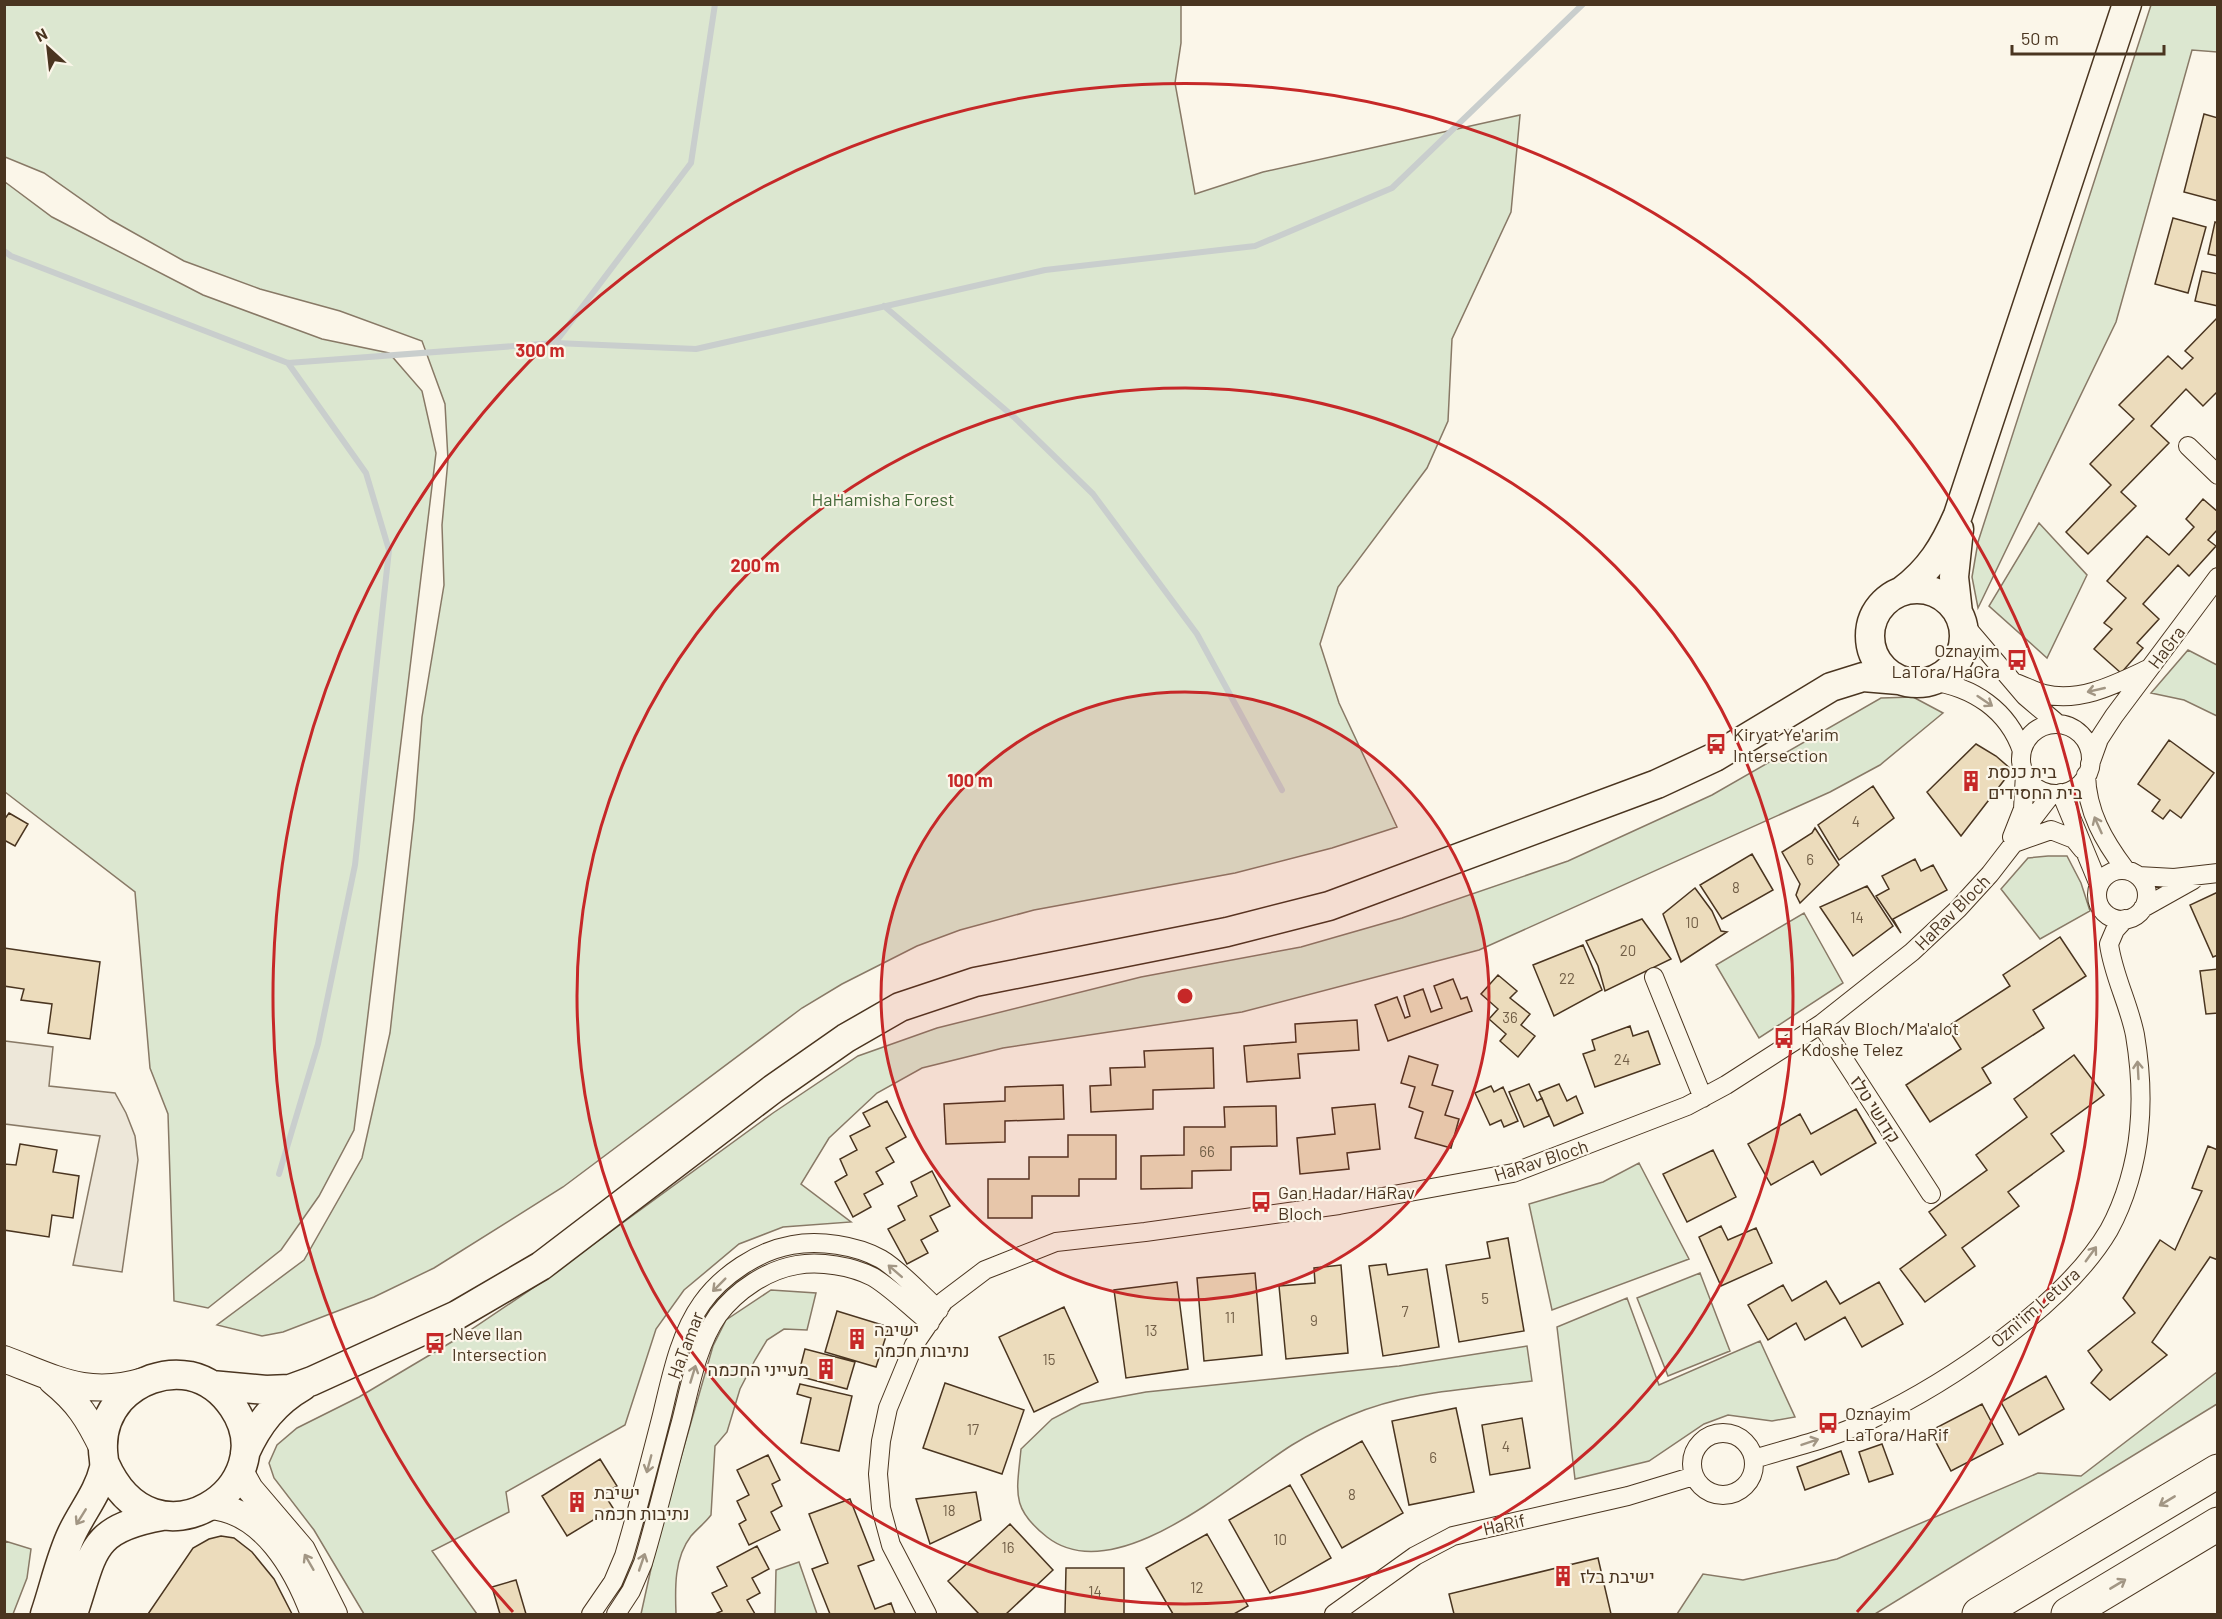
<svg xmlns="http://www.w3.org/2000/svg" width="2222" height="1619" viewBox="0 0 2222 1619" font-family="Barlow,Heebo,sans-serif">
  <rect width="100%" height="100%" fill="#fbf6e9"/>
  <path fill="#dce7d0" stroke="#887966" stroke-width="1.5" d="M4,5H1181V43L1175,83L1195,194L1263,172L1520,115L1511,212L1452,339L1448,421L1427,468L1338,587L1320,644L1339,703L1397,827L1332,848L1235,873L1034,910L960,930L917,946L842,984L802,1008L563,1187L434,1268L374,1297L283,1332L262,1336L217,1325L304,1260L362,1158L390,1033L414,818L422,717L444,585L442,525L448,460L445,404L422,341L340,311L260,289L184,261L111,220L44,173L5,157Z
    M2151,5H2217V52L2192,50L2116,322L1978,608L1972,577L1978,542Z
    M5,182L52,217L203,295L322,339L389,353L422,391L436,453L354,1130L319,1196L281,1250L208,1308L174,1301L168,1114L150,1068L135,892L5,792Z
    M2039,523L2087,575L2047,658L1989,606Z
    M2188,650L2217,665V716L2184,700L2151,693Z
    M1913,697L1943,713L1880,765L1830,792L1479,950L1242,1012L1003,1048L922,1068L877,1093L829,1138L801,1184L851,1222L783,1227L739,1244L684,1290L656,1329L625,1425L506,1492L509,1512L432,1551L477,1614H364L314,1530L274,1478L269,1463L277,1445L297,1428L359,1397L460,1337L536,1286L773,1113L858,1056L937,1028L1141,977L1301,947L1402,918L1568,861L1712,795L1881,698Z
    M2048,856H2067L2081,883L2090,911L2040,939L2001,889L2028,858Z
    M1804,913L1843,983L1759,1038L1716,965Z
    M1639,1163L1689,1259L1552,1310L1529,1204L1603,1182Z
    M1700,1273L1730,1351L1668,1376L1637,1298Z
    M771,1290L816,1293L807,1330L784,1329L767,1340L755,1360L740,1389L727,1432L715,1446L711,1515C705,1523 697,1529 691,1536C674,1558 675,1588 676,1614H641L658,1537L713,1346L726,1320Z
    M1627,1298L1659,1385L1760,1341L1795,1417L1772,1421L1728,1415L1704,1424L1649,1461L1575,1479L1557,1327Z
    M1527,1346L1532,1381C1470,1389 1407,1391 1349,1416C1330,1424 1310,1434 1292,1445C1236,1480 1116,1591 1047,1537C1010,1508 1017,1492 1021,1449L1052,1419L1081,1404L1146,1392L1399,1366Z
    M2217,1372V1404L1875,1614H1677L1703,1574L1743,1580L1837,1559L2038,1473L2081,1476Z
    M5,1541L31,1549L27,1578L13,1614H5Z
    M799,1562L817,1614H775L776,1570Z"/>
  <path fill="#ede7d9" stroke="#887966" stroke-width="1.5" d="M5,1041L53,1047L49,1086L115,1093L126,1113L135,1136L138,1160L122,1272L73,1265L100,1136L5,1124Z"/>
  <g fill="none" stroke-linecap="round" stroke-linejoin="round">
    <path stroke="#c9cecd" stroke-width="6" d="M4,251L11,256L288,363L555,343L696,349L1045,270L1255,246L1392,188L1583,4
      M884,306L1015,418L1093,494L1197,634L1282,790
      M555,343L691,163L715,4
      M279,1174L318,1044L355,865L389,550L366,473L288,363"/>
  </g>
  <path fill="#ecdcbc" stroke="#4a3520" stroke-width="1.5" d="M2204,114L2218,118V201L2184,192Z
    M2173,218L2206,227L2188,293L2155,284Z
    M2215,222L2218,223V256L2208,254Z
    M2202,271L2218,274V306L2195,301Z
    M2217,318L2218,391L2203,406L2186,389L2151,426L2169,443L2121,492L2136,506L2088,554L2066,532L2111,485L2090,464L2134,419L2119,405L2168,356L2182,369L2193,358L2185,351Z
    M2203,499L2218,512V529L2208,540L2216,546L2189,576L2178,565L2143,604L2159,619L2137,643L2143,648L2121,673L2094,649L2112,629L2104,623L2126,598L2107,581L2147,536L2169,555L2194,527L2186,519Z
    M2169,740L2214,773L2181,818L2170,810L2163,819L2152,811L2160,800L2138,784Z
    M1976,744L1996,756L2012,770L1961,836L1927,792Z
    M1873,786L1894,818L1839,860L1818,825Z
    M9,813L28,824L15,846L4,840V820Z
    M1815,828L1839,865L1800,903L1796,895L1800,884L1782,852L1812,833Z
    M1752,854L1773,890L1722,919L1700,885Z
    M1915,859L1921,871L1933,865L1947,890L1893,919L1901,933L1876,896L1889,889L1882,876Z
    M1867,886L1893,926L1853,956L1820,907Z
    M1695,888L1712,911L1721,931L1727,932L1681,962L1663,914Z
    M2218,892V955L2213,957L2190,905Z
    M1642,919L1671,959L1605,991L1598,966L1586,941Z
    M2060,937L2086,976L2033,1010L2044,1028L1982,1068L1991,1083L1930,1122L1906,1085L1961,1049L1947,1027L2010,986L2003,975Z
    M1583,945L1602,990L1554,1016L1533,965Z
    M4,948L100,962L90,1039L48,1033L52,1004L21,1000L24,989L4,986Z
    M2218,969V1013L2206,1014L2200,971Z
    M1498,975L1517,991L1510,998L1530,1014L1521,1025L1535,1036L1518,1057L1500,1041L1506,1034L1489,1019L1498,1009L1481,994Z
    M1453,979L1461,999L1467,997L1472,1011L1388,1041L1375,1005L1397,997L1405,1018L1410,1016L1404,996L1423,989L1431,1012L1442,1008L1434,986Z
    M1357,1020L1359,1050L1298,1054L1300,1078L1247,1082L1244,1046L1296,1042L1295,1024Z
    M1630,1026L1633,1036L1648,1031L1660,1064L1595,1087L1583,1054L1595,1050L1592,1040Z
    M1213,1048L1214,1088L1153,1090V1109L1091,1112L1090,1086L1111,1085L1110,1068L1145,1067L1144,1051Z
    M2074,1055L2104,1095L2051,1134L2064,1151L2008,1192L2019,1206L1962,1248L1975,1266L1925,1302L1900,1269L1946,1235L1929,1212L1987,1170L1976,1155L2027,1117L2014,1099Z
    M1409,1056L1438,1065L1432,1085L1453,1091L1445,1115L1459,1119L1451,1148L1415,1138L1423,1112L1409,1107L1415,1087L1401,1083Z
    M1529,1084L1537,1101L1542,1098L1549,1116L1524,1127L1509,1092Z
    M1559,1084L1567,1101L1576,1096L1583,1113L1554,1126L1539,1092Z
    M1063,1085L1064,1119L1005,1121V1142L946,1144L944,1104L1005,1101V1087Z
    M1491,1086L1494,1092L1503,1087L1518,1121L1504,1127L1501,1120L1490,1125L1475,1093Z
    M887,1101L906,1137L886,1148L894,1162L876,1172L883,1184L864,1194L871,1207L853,1217L835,1182L847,1175L840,1159L857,1150L850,1136L870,1126L863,1113Z
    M1375,1104L1380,1149L1347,1153L1349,1169L1300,1174L1297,1138L1335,1134L1332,1108Z
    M1276,1106L1277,1146L1231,1147V1170L1192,1171V1188L1141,1189V1156L1184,1155V1127H1225L1224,1107Z
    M1856,1109L1876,1143L1821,1175L1813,1161L1771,1185L1748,1144L1800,1114L1811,1134Z
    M1068,1135H1116V1179H1079V1196H1032V1218H988V1179H1029V1157H1068Z
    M20,1144L57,1150L53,1172L79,1176L73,1218L52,1215L49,1237L4,1230V1164L16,1165Z
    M2208,1146L2218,1150V1260L2210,1257L2152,1342L2167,1355L2110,1400L2091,1383L2102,1370L2088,1351L2135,1313L2123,1298L2160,1240L2175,1250L2202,1191L2192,1188Z
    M1713,1150L1736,1197L1687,1222L1663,1174Z
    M932,1171L950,1206L930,1216L938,1231L921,1240L928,1253L907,1264L888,1229L905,1220L898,1206L917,1196L911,1182Z
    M1721,1226L1728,1240L1756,1228L1772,1263L1721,1286L1699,1237Z
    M1508,1238L1524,1331L1459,1342L1446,1265L1490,1258L1487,1242Z
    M1386,1264L1388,1275L1427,1269L1439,1347L1383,1356L1369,1266Z
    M1341,1265L1348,1353L1286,1359L1279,1286L1315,1283L1314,1268Z
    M1255,1273L1262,1355L1204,1361L1197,1278Z
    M1826,1281L1840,1304L1879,1282L1903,1324L1862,1347L1845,1317L1805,1340L1796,1323L1768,1340L1748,1305L1783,1285L1792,1301Z
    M1177,1282L1188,1369L1126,1378L1114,1290Z
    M1064,1307L1098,1382L1034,1412L999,1337Z
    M837,1311L889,1327L876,1367L825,1352Z
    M805,1349L855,1362L847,1389L798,1376Z
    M2046,1376L2064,1409L2019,1435L2001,1402Z
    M945,1383L1024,1410L1002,1474L923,1448Z
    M800,1384L852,1396L839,1451L801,1443L811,1398L797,1394Z
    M1982,1404L2003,1444L1951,1471L1930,1431Z
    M1456,1408L1474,1492L1409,1505L1392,1421Z
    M1522,1418L1530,1468L1490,1475L1482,1425Z
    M1362,1441L1403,1513L1342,1548L1301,1475Z
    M1882,1444L1893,1474L1869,1482L1859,1452Z
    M1841,1451L1849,1474L1805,1490L1797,1467Z
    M768,1455L780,1480L772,1484L782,1506L771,1512L780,1530L749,1545L739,1524L746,1520L737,1501L749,1495L737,1470Z
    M600,1459L617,1486L604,1494L613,1508L567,1536L542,1496Z
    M1290,1485L1331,1558L1270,1593L1229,1520Z
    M976,1492L981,1520L930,1544L916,1499Z
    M850,1499L874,1560L858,1566L875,1609L891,1603L895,1614H830L812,1569L828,1563L809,1514Z
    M1010,1524L1053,1570L1006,1614H979L948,1581Z
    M1207,1534L1248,1606L1234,1614H1173L1146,1568Z
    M221,1536L234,1538L252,1552L274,1579L292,1614H148L193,1548L209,1539Z
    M757,1546L769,1569L752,1578L760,1593L747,1600L755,1614H715L722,1611L712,1593L727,1586L717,1567Z
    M1598,1558L1611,1614H1454L1449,1594Z
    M1066,1568H1124V1614H1065Z
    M516,1580L526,1614H500L492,1587Z"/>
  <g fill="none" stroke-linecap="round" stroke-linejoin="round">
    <defs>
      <path id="street" d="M2188,446L2218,475
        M1962,622L2025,696L2058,724
        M1931,681C1973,687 2008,710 2022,751
        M2013,682C2023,685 2033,691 2044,694C2080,703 2116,684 2148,669
        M2021 759a35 35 0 1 1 70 0a35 35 0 1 1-70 0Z
        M2090,764L2099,739L2114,716L2218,577
        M2086,775C2087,812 2104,841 2125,869
        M2061,793L2099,885
        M2012,837L2023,809L2025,774
        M2017,842L2051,830L2074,839L2083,850
        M2097 895a25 25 0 1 1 50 0a25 25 0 1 1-50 0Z
        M2138,876L2174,878L2218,873
        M2143,908L2193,880
        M1654,977L1703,1098
        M1821,1024L1931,1194
        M1692 1464a31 31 0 1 1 62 0a31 31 0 1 1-62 0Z
        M1754,1459C1793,1447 1834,1438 1870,1420C1948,1383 2065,1305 2109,1230C2125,1201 2136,1163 2139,1130C2142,1101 2140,1065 2135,1035C2129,1004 2113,975 2109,944L2115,930L2125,919
        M591,1614L613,1582L624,1556C638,1509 650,1462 662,1415C671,1378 679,1335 702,1303C722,1275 758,1251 792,1245C819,1240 856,1245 881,1259C900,1270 922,1295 939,1310
        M616,1614L631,1591L643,1563C657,1516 668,1469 681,1422C690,1387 697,1345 718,1315C737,1290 767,1270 797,1265C820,1261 852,1266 873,1277C893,1289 911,1308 930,1323
        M927,1614L891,1545L881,1508L878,1474L881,1441L888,1408L914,1345L944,1301L985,1270L1056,1242L1145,1232L1339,1205L1513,1173L1687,1106L1726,1085L1821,1024L1912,952L1958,909L1990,874L2051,795
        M1334,1614L1415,1556L1453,1536L1628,1496L1694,1476"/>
      <path id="secondary" d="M4,1359C57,1379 87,1398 144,1381
        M52,1381C78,1402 88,1418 103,1449
        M240,1471L250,1489L302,1550L334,1614
        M210,1506C264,1510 297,1568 314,1614"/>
      <path id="primary" d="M1870 636a47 47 0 1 1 94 0a47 47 0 1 1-94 0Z
        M1902,591C1930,570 1944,547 1958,515L2127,4
        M1958,613L1954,577L1959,529
        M211,1385L266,1390L290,1389L312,1381L457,1315L541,1266L773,1089L846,1038L900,1007L975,982L1227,932L1329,906L1657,784L1715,757L1831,687L1863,677L1899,680
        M245,1453C258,1424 275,1402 303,1386
        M45,1614C54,1588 60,1558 72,1533C83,1510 98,1493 104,1468C105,1462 103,1456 103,1450C102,1431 108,1414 120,1400C137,1381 164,1371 190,1376C208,1380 223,1392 233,1407C287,1486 154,1575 105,1464
        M73,1614C94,1552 89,1529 162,1516"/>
      <path id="highway" d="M1979,1614L2218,1471
        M2068,1614L2218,1524"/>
    </defs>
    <use href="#street" stroke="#4a3520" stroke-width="20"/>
    <use href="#secondary" stroke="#4a3520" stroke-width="28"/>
    <use href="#primary" stroke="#4a3520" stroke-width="31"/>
    <use href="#highway" stroke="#4a3520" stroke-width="35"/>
    <use href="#street" stroke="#fbf6e9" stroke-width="18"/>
    <use href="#secondary" stroke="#fbf6e9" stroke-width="26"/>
    <use href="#primary" stroke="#fbf6e9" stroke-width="28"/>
    <use href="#highway" stroke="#fbf6e9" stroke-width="33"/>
  </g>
  <defs><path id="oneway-shaft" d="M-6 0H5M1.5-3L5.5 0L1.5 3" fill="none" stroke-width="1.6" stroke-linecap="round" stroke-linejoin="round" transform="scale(1.5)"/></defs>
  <g stroke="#a29684">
    <use href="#oneway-shaft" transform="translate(2096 690) rotate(167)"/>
    <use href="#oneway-shaft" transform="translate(1985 701) rotate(34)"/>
    <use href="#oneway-shaft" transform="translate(2098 825) rotate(-114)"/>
    <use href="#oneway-shaft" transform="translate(2138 1070) rotate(-93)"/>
    <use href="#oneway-shaft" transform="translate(2091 1254) rotate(-54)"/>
    <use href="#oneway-shaft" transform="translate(895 1271) rotate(-139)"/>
    <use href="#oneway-shaft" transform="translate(719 1285) rotate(135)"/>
    <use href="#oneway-shaft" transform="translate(693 1374) rotate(-73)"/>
    <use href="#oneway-shaft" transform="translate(1810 1442) rotate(-19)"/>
    <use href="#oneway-shaft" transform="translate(649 1464) rotate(105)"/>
    <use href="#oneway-shaft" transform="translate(2167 1501) rotate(149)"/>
    <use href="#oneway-shaft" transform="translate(81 1517) rotate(122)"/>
    <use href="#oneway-shaft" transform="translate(309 1562) rotate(-120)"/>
    <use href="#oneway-shaft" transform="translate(642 1562) rotate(-71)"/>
    <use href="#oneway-shaft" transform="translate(2118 1584) rotate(-31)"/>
  </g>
  <circle cx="1185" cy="996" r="304" fill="#c62828" fill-opacity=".12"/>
  <g fill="none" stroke="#c62828" stroke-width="3">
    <circle cx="1185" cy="996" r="304"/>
    <circle cx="1185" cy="996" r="608"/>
    <path d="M513 1612A912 912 0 1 1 1857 1612"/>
  </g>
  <defs>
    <symbol id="bus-bare" viewBox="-9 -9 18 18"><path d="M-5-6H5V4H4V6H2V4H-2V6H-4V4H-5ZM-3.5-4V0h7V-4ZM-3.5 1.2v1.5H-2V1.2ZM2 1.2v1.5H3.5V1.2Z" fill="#c62828" stroke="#fbf6e9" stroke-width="2.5" paint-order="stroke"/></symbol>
    <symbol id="building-bare" viewBox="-9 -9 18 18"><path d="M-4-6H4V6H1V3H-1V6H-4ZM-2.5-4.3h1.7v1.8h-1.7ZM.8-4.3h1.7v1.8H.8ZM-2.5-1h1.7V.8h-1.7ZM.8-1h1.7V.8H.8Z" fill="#c62828" stroke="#fbf6e9" stroke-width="2.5" paint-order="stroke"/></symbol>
  </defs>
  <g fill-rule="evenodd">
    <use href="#bus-bare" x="2002" y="645" width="30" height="30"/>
    <use href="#bus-bare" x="1701" y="729" width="30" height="30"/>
    <use href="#building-bare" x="1956" y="766" width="30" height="30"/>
    <use href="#bus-bare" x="1769" y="1023" width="30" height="30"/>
    <use href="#bus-bare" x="1246" y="1187" width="30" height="30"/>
    <use href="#building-bare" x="842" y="1324" width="30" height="30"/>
    <use href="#bus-bare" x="420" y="1328" width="30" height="30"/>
    <use href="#building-bare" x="811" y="1354" width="30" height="30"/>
    <use href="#bus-bare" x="1813" y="1408" width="30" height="30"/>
    <use href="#building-bare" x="562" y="1487" width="30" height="30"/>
    <use href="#building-bare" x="1548" y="1561" width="30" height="30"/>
  </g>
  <g text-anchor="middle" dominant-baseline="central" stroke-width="4.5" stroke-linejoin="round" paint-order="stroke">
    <g font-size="15" fill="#725f47">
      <text x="1856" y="821">4</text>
      <text x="1810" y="859">6</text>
      <text x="1736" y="887">8</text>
      <text x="1857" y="917">14</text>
      <text x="1692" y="922">10</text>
      <text x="1628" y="950">20</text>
      <text x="1567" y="978">22</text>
      <text x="1510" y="1017">36</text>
      <text x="1622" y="1059">24</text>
      <text x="1207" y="1151">66</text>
      <text x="1485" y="1298">5</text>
      <text x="1405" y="1311">7</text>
      <text x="1230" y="1317">11</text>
      <text x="1314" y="1320">9</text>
      <text x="1151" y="1330">13</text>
      <text x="1049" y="1359">15</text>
      <text x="973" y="1429">17</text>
      <text x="1506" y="1446">4</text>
      <text x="1433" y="1457">6</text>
      <text x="1352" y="1494">8</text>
      <text x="949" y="1510">18</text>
      <text x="1280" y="1539">10</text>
      <text x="1008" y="1547">16</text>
      <text x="1197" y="1587">12</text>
      <text x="1095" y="1591">14</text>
    </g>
    <g font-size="18" fill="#436837" stroke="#fbf6e9">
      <text x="883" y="499">HaHamisha Forest</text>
    </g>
    <g font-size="18" fill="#4a3520" stroke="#fbf6e9">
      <text transform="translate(2166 647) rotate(-53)">HaGra</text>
      <text transform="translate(1952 912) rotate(-45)">HaRav Bloch</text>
      <text transform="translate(1876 1109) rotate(57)">קדושי טלז</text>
      <text transform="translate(1541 1160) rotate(-18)">HaRav Bloch</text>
      <text transform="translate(2035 1307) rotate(-41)">Ozni'im Letura</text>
      <text transform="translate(685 1345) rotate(-69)">HaTamar</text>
      <text transform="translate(1504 1524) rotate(-13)">HaRif</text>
    </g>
    <g font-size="18" fill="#4a3520" stroke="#fbf6e9" text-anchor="start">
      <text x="2000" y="650" text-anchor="end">Oznayim<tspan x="2000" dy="21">LaTora/HaGra</tspan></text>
      <text x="1733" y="734">Kiryat Ye'arim<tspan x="1733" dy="21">Intersection</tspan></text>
      <text x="1988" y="771">בית כנסת<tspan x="1988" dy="21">בית החסידים</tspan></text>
      <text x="1801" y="1028">HaRav Bloch/Ma'alot<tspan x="1801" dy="21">Kdoshe Telez</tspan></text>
      <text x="1278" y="1192">Gan Hadar/HaRav<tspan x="1278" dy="21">Bloch</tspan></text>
      <text x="874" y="1329">ישיבה<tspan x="874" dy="21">נתיבות חכמה</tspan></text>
      <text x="452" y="1333">Neve Ilan<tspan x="452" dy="21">Intersection</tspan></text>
      <text x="809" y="1369" text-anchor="end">מעייני החכמה</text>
      <text x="1845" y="1413">Oznayim<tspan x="1845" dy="21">LaTora/HaRif</tspan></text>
      <text x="594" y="1492">ישיבת<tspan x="594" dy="21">נתיבות חכמה</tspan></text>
      <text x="1580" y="1576">ישיבת בלז</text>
    </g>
  </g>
  <circle cx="1185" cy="996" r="9" fill="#c62828" stroke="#fbf6e9" stroke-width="3"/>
  <g font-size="18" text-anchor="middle" font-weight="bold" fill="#c62828" stroke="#fbf6e9" stroke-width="4.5" stroke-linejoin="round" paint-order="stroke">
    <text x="540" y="357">300 m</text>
    <text x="755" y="572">200 m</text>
    <text x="970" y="787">100 m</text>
  </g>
  <rect width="2222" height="1619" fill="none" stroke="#4a3520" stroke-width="12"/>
  <g transform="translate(48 48) rotate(333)" stroke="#fbf6e9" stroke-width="4.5" paint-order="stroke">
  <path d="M0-4.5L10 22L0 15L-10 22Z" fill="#4a3520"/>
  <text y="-9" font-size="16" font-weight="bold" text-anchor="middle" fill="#4a3520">N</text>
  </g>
  <path d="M2012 45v9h152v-9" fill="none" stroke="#4a3520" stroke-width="3"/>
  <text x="2021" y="45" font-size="18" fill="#4a3520" stroke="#fbf6e9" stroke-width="4.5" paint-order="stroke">50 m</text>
</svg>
